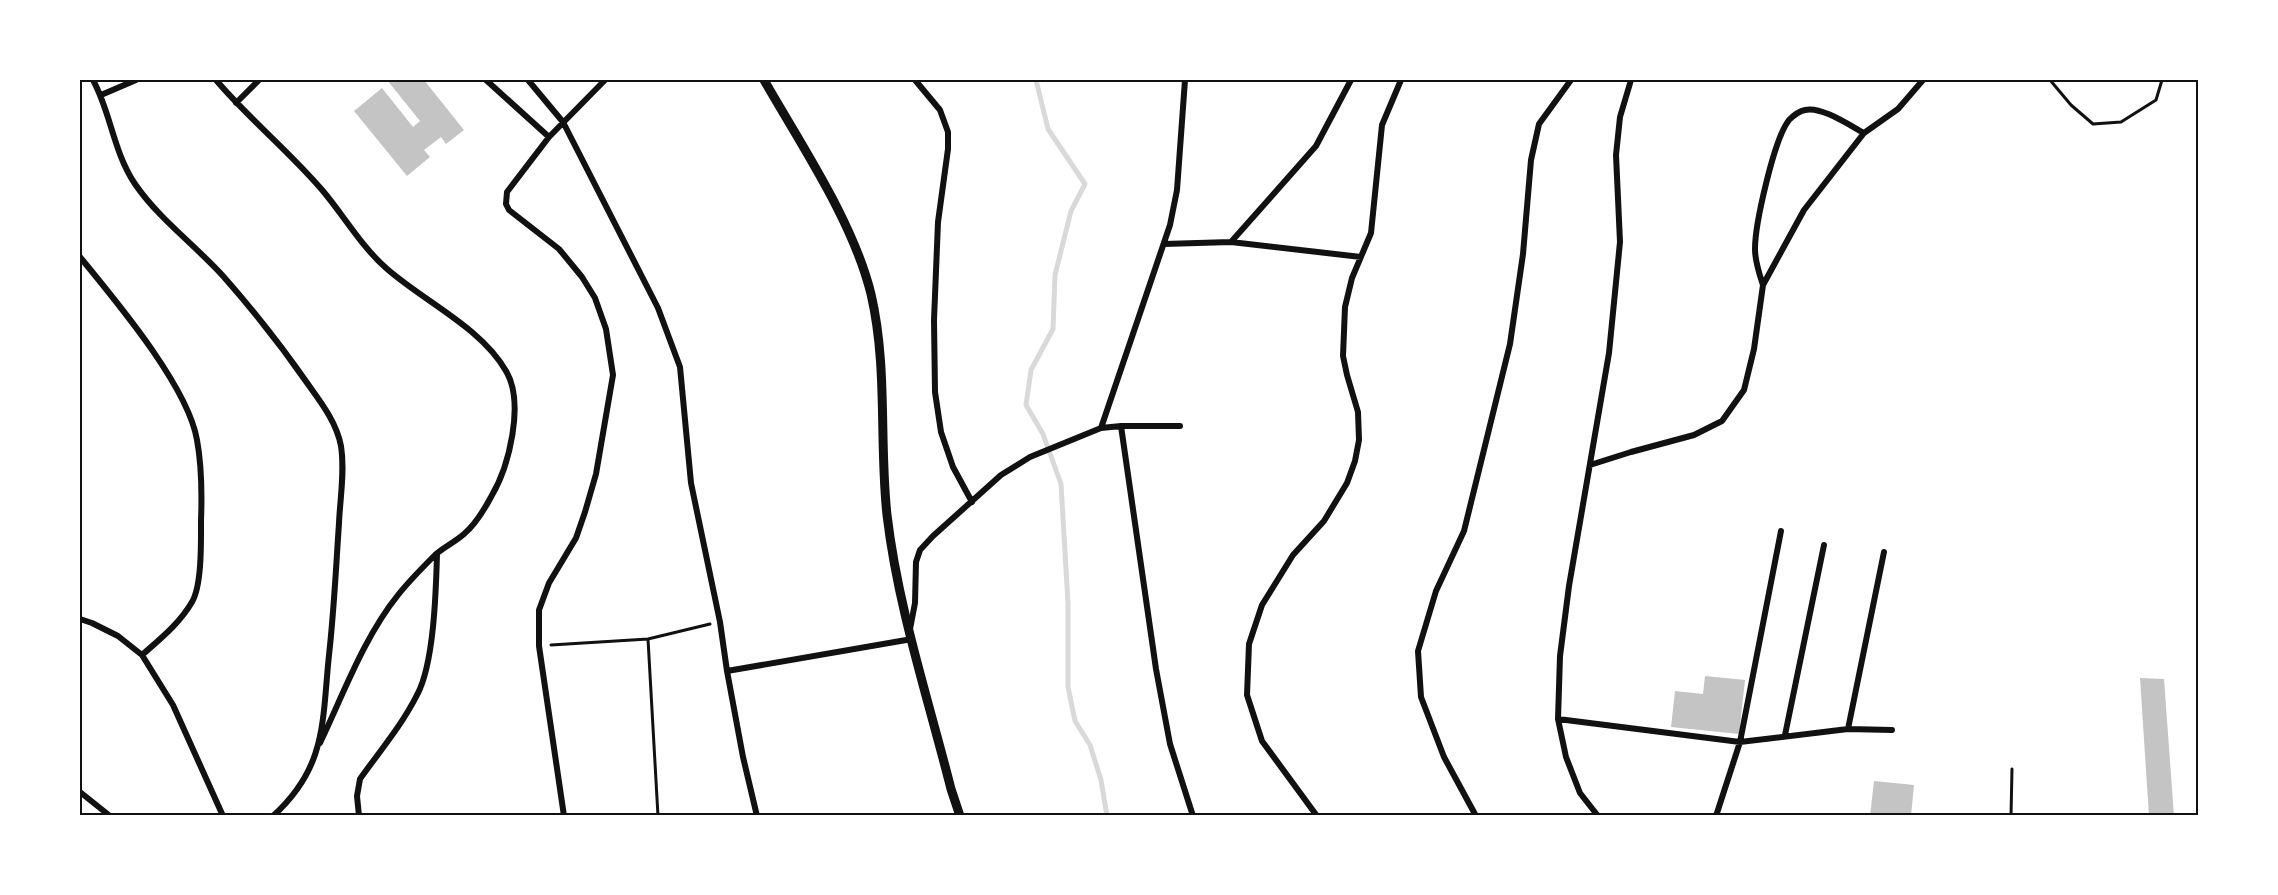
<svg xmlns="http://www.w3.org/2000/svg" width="2278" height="895" viewBox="0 0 2278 895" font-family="'Noto Sans',sans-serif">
  <rect width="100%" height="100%" fill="#fff"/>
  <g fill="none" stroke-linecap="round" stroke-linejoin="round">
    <path stroke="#d9d9d9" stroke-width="5" d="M1036,80L1048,129L1085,184L1071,211L1055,275L1053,329L1031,370L1026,405L1043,434L1061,484L1068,603V687L1075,721L1090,745L1101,780L1107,816"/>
  </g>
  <path fill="#c4c4c4" d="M387,80H424L464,130L446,144L441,137L424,150L430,157L407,176L354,111L382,88L413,127L420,121Z
    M1705,676L1745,680L1739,734L1671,727L1675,691L1703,694Z
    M2140,678L2164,679L2174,816H2149Z
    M1874,781L1914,785L1911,816H1870Z"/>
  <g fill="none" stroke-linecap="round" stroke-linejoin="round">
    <path stroke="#111" stroke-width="3" d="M2050,80L2071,105L2093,124L2121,122L2156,100L2162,80
      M648,639L658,816
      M551,645L648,639L710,624
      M2011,816L2012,769"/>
    <path stroke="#111" stroke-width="6" d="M93,80C111,113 113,151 135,184C159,219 195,245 223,276C254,311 283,348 310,387C323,405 337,424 341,446C345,471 340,499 339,523C336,567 334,611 329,655C322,722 327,767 273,816
      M216,80C249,119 289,151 323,191C344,216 361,246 386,268C423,301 481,327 506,371C525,403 509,467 491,497C484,510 476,524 464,534C455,542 444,547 435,555C422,568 409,581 398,595C364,637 343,695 320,743
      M486,80L549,137
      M528,80L563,122L658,308L680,367L691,483L720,622L727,671L743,757L757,816
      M915,80L940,110L948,132V149L938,222L934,320L935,392L941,432L953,467L972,502
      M101,95L136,80
      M236,103L259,80
      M1231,242L1316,146L1351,80
      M1164,244L1231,242L1361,257
      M80,257C115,300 188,386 197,440C202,467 202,494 201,521C201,542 202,585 192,602C180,623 160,639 142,655
      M1763,285C1759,273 1755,262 1755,249C1755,224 1774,139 1789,120C1793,116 1800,111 1805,110C1821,106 1849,125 1864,133
      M1121,426H1180
      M1101,428L1170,225L1177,190L1185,80
      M1590,465L1631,452L1694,435L1722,421L1744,390L1754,349L1763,285L1804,210L1864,133L1898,109L1923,80
      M80,619L92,623L118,636L142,655L173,705L223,816
      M910,629L915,603L916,562L920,550L933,536L1001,475L1030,457L1101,428L1121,426L1156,669L1170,744L1193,816
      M727,671L912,639
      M1558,719L1740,742L1848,729L1892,730
      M1848,729L1884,552
      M1785,735L1824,545
      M80,792L110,816
      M359,816L357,796L360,779C379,752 402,725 417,695C434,664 436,591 437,554
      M564,816L539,646V610L549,583L576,538L585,512L596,474L613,375L606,329L595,298L582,277L559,249L509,210L506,204L507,192L549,137L605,80
      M1317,816L1262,741L1247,695L1249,644L1262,605L1293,555L1324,521L1347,483L1355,461L1359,440L1358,412L1347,375L1343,356L1345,307L1352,278L1371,233L1382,125L1401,80
      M1476,816L1444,757L1421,697L1418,651L1436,591L1464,531L1510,344L1523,254L1531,160L1539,124L1571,80
      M1598,816L1580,793L1566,757L1558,719L1560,656L1569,586L1609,353L1620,242L1616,155L1620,117L1631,80
      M1716,816L1740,742L1781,531"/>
    <path stroke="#111" stroke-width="9" d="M764,80C801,145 853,221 871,294C888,367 879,442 887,515C898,608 928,698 951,789L960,816"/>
  </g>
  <rect width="2278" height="895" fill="none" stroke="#ffffff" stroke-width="162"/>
  <rect x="81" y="81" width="2116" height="733" fill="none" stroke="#111" stroke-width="2"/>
</svg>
